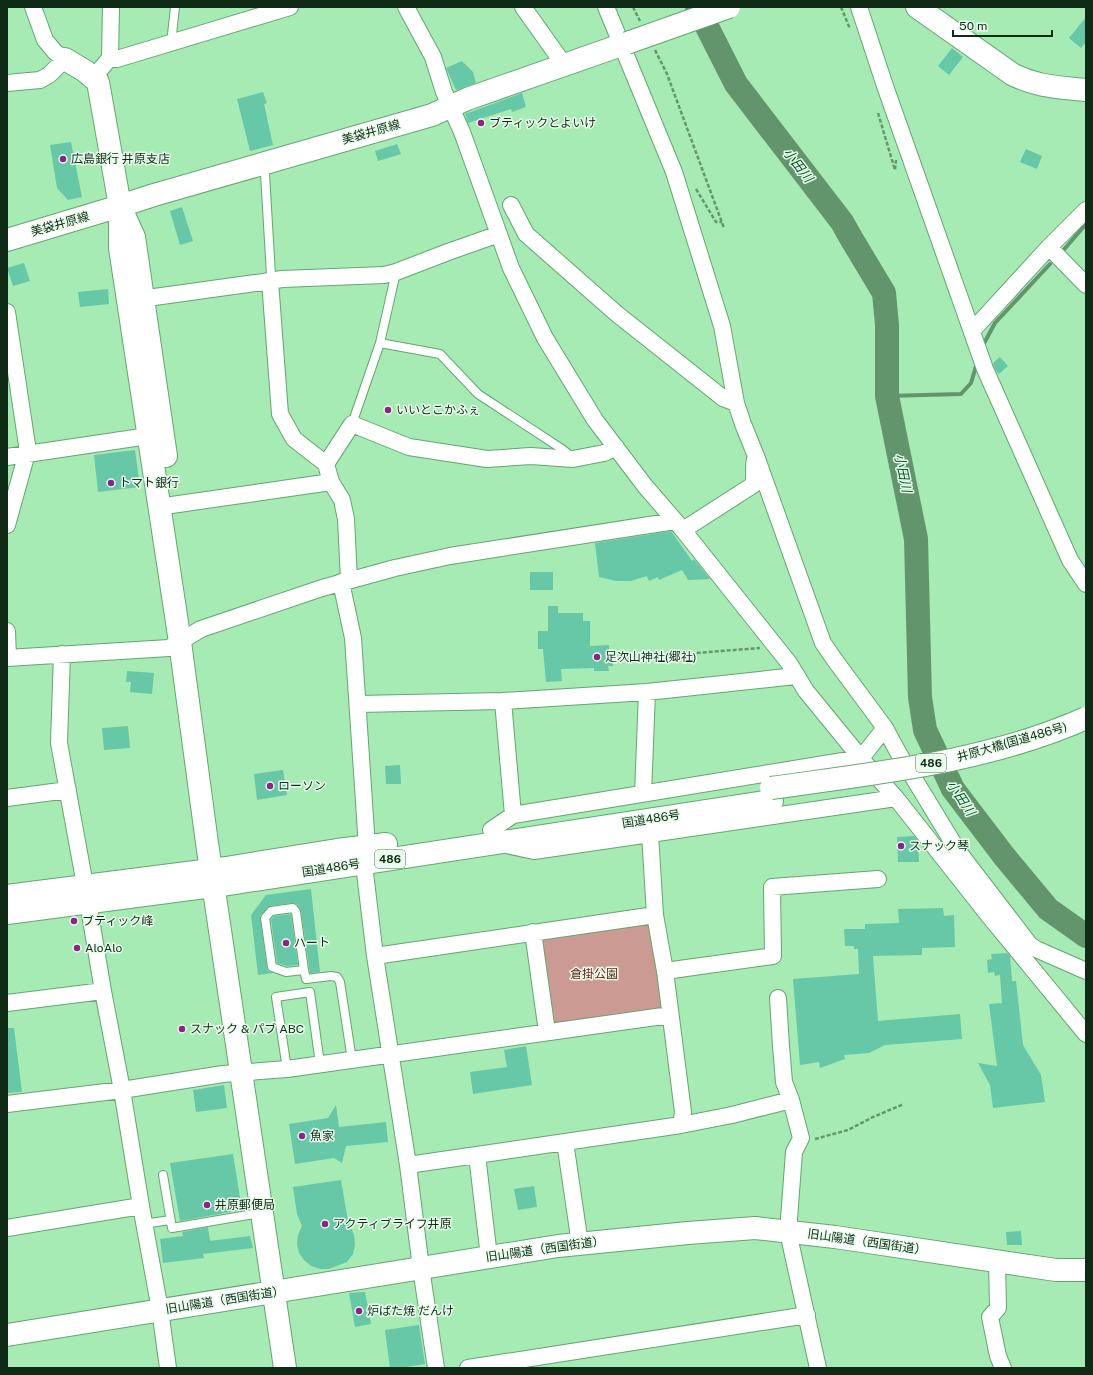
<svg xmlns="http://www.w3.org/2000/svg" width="1093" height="1375" viewBox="0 0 1093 1375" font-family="'Public Sans','Noto Sans JP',sans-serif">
  <rect width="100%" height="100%" fill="#a5ebb3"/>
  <path fill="#cb9b93" d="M642,922L650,928L662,1007L660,1010L554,1025L538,936Z"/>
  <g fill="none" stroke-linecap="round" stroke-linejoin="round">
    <path stroke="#63956c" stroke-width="4" d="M1061,253L1086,224
      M982,347L995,323L1050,264
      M887,396L961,394L971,383L977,363"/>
    <path stroke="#63956c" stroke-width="24" d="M697,7L736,84L842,222L851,238L884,293L887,325V396L916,539L920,697L925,730L953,789L1004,856L1048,909L1086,936"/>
  </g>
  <path fill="#67c8a8" d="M1086,17V42L1081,48L1069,38Z
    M952,48L963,57L949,75L938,66Z
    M462,61L473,72L476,83L456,90L446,68Z
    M263,92L267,103L264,104L273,145L250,151L237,99Z
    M522,93L526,107L512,112L511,109L468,123L465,114Z
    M71,142L82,197L68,200L57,188L50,145Z
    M397,144L401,154L378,161L375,151Z
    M1026,149L1042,156L1037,169L1020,162Z
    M182,207L193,241L180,245L170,211Z
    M24,263L30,281L13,286L7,268Z
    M108,289L109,304L80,307L78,292Z
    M1000,357L1008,366L999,374L996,371L993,363Z
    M135,450L140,487L98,492L94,455Z
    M671,531L692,561L694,559L710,579L688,580L682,570L659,580L658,577L649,581L647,576L631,581H616L599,577L595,543Z
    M530,572H553V590H530Z
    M548,606H558V613H583V621H590V646L609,645V656H613V666H608L609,671H594V668L561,669L562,681L546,682L543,649H538V631H548Z
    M127,671L154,673L152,694L130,692L131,682H126Z
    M128,726L130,748L104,750L102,728Z
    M400,765L401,784H386L385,766Z
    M283,770L287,795L257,800L254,774Z
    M914,836L918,841L919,862H898L897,837Z
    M311,889L320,972L310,973L301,911L297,904L292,903L270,906L260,916L267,968L268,971L273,973L258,975L251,915L266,895Z
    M943,908L944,916L954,915L955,947L922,948V955L873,956L878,1021L960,1014L962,1039L885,1045L869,1053L844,1055L845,1059L820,1068L819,1062L800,1065L793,979L859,974L858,949H854V946H845L844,929H865V924L899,923L898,909Z
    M291,914L298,965L287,966L277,963L271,920L274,916Z
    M1007,953L1010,956L1012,981H1016L1023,1045L1041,1075L1045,1102L993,1108L990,1085L978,1063L997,1066L989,1004L1002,1003L1000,975L995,976L994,972L988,973L987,960L992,959L991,954Z
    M7,1028H14L22,1092L7,1093Z
    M526,1046L532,1085L473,1094L470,1072L507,1067L504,1050Z
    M224,1085L227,1108L196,1112L193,1090Z
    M336,1105L339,1127L386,1122L388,1142L346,1146L342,1163L334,1158L295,1164L289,1124L328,1118Z
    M233,1154L242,1210L180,1221L170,1163Z
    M341,1180L348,1221L354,1235L355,1245L353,1254L347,1262L329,1269H320L311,1266L304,1260L299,1253L297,1244L298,1235L302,1226L297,1214L293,1187Z
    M534,1186L537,1207L518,1210L514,1189Z
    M208,1227L210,1241L250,1236L253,1248L203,1254L204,1258L163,1263L160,1239L183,1236L182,1232Z
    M1021,1231L1022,1245H1007L1006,1232Z
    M365,1292L371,1324L355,1327L349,1293Z
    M419,1325L425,1364L400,1368H390L385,1330Z"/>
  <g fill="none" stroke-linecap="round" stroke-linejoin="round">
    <defs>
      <path id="lane" d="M171,44L175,7
        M263,164L265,174L271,275L270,281
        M380,343L440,354L478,394L562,449L572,457
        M352,424L380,343L396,272
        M304,970L286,972L272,967L265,918L271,911L293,908L296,912L304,970L306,979L331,976L337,977L340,982L352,1060
        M287,1069L276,997L310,992L320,1064
        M163,1175L172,1228L260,1213
        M144,1224L170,1220"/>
      <path id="street" d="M406,7L433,57L444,92L462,132L511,268L545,338L595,420L645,486L683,530L789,663L806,691L864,762L896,798L989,916L1086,1034
        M523,7L565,66
        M606,7L674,172L722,326L736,403
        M859,7L885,86L985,369L1070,560L1086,584
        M109,59H117L290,7
        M94,77L109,59L110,56L111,7
        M7,83L40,80L49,75L65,59L55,52L45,40L33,7
        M511,205L526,234L617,314L723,398L736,403L743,424L756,456C752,465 756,475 753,485L683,530
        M1049,247L1086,285
        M270,281L282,279L384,275L396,272L448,252L499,234
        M133,300L270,281L280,414L294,439L326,464L331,482L342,500L346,519L349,580
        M7,312L27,445V453L7,525
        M972,331L1049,247L1086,210
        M756,456L823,643L834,659L885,728L899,754L958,851L1030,945L1036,949L1086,971
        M7,457L148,436
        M326,464L352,424L409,447L487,459L531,456L573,459L604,453L616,447
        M158,507L331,482
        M341,582L353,638L367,847L365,873L375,956L408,1165L421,1268L436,1368
        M7,631L8,658
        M62,654L59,743L85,885
        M7,658L169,648L201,629L322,588L395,568L450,556L675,521
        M503,701L513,815
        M358,704L503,701L647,692L796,676
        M643,794L647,692
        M7,798L68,790
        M491,830L513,815L861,758L885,728
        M650,834L655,915L665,971L683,1112L681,1125
        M506,845L534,851L896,798
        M88,902L103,991L122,1090L141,1206L160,1310L168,1368
        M533,932L547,1032
        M375,956L655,915
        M665,971L773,956L772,887L878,879
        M778,998L781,1046L784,1082L791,1100L801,1138L794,1152L788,1232L818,1368
        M7,1003L103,991
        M7,1104L122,1090L223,1074L287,1069L670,1015
        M565,1142L580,1244
        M477,1155L489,1257
        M408,1165L681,1125L732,1115L791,1100
        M7,1228L141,1206
        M997,1261L998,1308L990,1317L998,1356L1003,1368
        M468,1368L807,1315"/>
      <path id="secondary" d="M917,7L1012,74C1037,87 1059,87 1086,90
        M65,59L85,71L98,82L120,206V248L180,642L207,843L285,1368
        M124,215L134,237L166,456
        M7,240L120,206L154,195L432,115L467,99L627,43
        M7,1335L558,1246L688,1233L755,1228L835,1237L1056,1270H1086"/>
      <path id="highway" d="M7,896L226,868L337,850L386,844
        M7,913L228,884L772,801"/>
    </defs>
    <use href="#lane" stroke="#63a671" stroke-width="10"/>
    <use href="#street" stroke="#63a671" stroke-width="18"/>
    <use href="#secondary" stroke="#63a671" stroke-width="24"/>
    <use href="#highway" stroke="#63a671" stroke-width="24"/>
    <path stroke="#64976e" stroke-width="2.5" stroke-dasharray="4 2" stroke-linecap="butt" d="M633,7L640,21
      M841,7L850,29
      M655,50L667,74L724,228
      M878,113L895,170L896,160
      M696,189L716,222H722
      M619,659L760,648
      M815,1139L848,1130L873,1117L904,1104"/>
    <use href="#lane" stroke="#fff" stroke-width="8"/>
    <use href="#street" stroke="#fff" stroke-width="16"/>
    <use href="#secondary" stroke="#fff" stroke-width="22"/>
    <use href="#highway" stroke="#fff" stroke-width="22"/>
    <defs>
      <path id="secondary-bridge" d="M627,43L729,7"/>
      <path id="highway-bridge" d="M771,788C876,773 988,762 1086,718"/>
    </defs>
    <use href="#secondary-bridge" stroke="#63a671" stroke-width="24" stroke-linecap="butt"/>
    <use href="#highway-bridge" stroke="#63a671" stroke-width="24" stroke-linecap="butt"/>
    <use href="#secondary-bridge" stroke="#fff" stroke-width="22"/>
    <use href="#highway-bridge" stroke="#fff" stroke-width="22"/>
  </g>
  <g fill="#8c2388" stroke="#eafeed" stroke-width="1.5">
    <circle cx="481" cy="123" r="4"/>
    <circle cx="63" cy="159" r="4"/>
    <circle cx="388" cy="410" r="4"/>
    <circle cx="111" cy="483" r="4"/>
    <circle cx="597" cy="657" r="4"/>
    <circle cx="270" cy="786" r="4"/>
    <circle cx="901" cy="846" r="4"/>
    <circle cx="74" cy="921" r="4"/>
    <circle cx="286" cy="943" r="4"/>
    <circle cx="77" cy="948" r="4"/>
    <circle cx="182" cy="1029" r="4"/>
    <circle cx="302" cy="1136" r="4"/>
    <circle cx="207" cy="1205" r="4"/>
    <circle cx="325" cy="1224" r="4"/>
    <circle cx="359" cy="1311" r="4"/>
  </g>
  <g text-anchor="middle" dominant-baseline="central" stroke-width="3" stroke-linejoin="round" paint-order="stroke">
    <g fill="#eafeed" stroke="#516a56" stroke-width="1">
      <rect x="916" y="754" width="30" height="18" rx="3"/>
      <rect x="375" y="850" width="30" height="18" rx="3"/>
    </g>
    <g font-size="11" font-weight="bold" fill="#0f2b16">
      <text x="931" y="763">486</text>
      <text x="390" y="859">486</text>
    </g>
    <g font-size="12" fill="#0f2b16" stroke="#eafeed" text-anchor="start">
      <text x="489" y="123">ブティックとよいけ</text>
      <text x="71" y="159">広島銀行 井原支店</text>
      <text x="396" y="410">いいとこかふぇ</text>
      <text x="119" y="483">トマト銀行</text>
      <text x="605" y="657">足次山神社(郷社)</text>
      <text x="278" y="786">ローソン</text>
      <text x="909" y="846">スナック琴</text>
      <text x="82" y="921">ブティック峰</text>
      <text x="294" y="943">ハート</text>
      <text x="85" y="948">AloAlo</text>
      <text x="190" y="1029">スナック &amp; パブ ABC</text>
      <text x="310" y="1136">魚家</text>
      <text x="215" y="1205">井原郵便局</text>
      <text x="333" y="1224">アクティブライフ井原</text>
      <text x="367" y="1311">炉ばた焼 だんけ</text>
    </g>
    <g font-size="12" fill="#0f2b16" stroke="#eafeed">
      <text transform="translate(371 132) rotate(-16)">美袋井原線</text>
      <text transform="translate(60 224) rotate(-16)">美袋井原線</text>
      <text transform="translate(1012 742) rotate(-16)">井原大橋(国道486号)</text>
      <text transform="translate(651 819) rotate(-9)">国道486号</text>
      <text transform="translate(331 868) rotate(-9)">国道486号</text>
      <text transform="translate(867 1242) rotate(8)">旧山陽道（西国街道）</text>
      <text transform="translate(545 1249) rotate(-8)">旧山陽道（西国街道）</text>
      <text transform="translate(225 1300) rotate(-9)">旧山陽道（西国街道）</text>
    </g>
    <g font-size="12" fill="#691c14" stroke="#eafeed">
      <text x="594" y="974">倉掛公園</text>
    </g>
    <g font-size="13" font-style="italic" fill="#005723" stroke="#eafeed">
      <text transform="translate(798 165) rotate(52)">小田川</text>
      <text transform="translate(903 473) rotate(78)">小田川</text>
      <text transform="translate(961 798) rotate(56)">小田川</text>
    </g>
  </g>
  <rect width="1093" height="1375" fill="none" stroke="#0f2b16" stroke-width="16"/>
  <path d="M953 30v6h99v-6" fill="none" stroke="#0f2b16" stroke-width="2"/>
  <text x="959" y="30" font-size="12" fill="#0f2b16" stroke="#eafeed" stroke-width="3" paint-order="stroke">50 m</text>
</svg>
